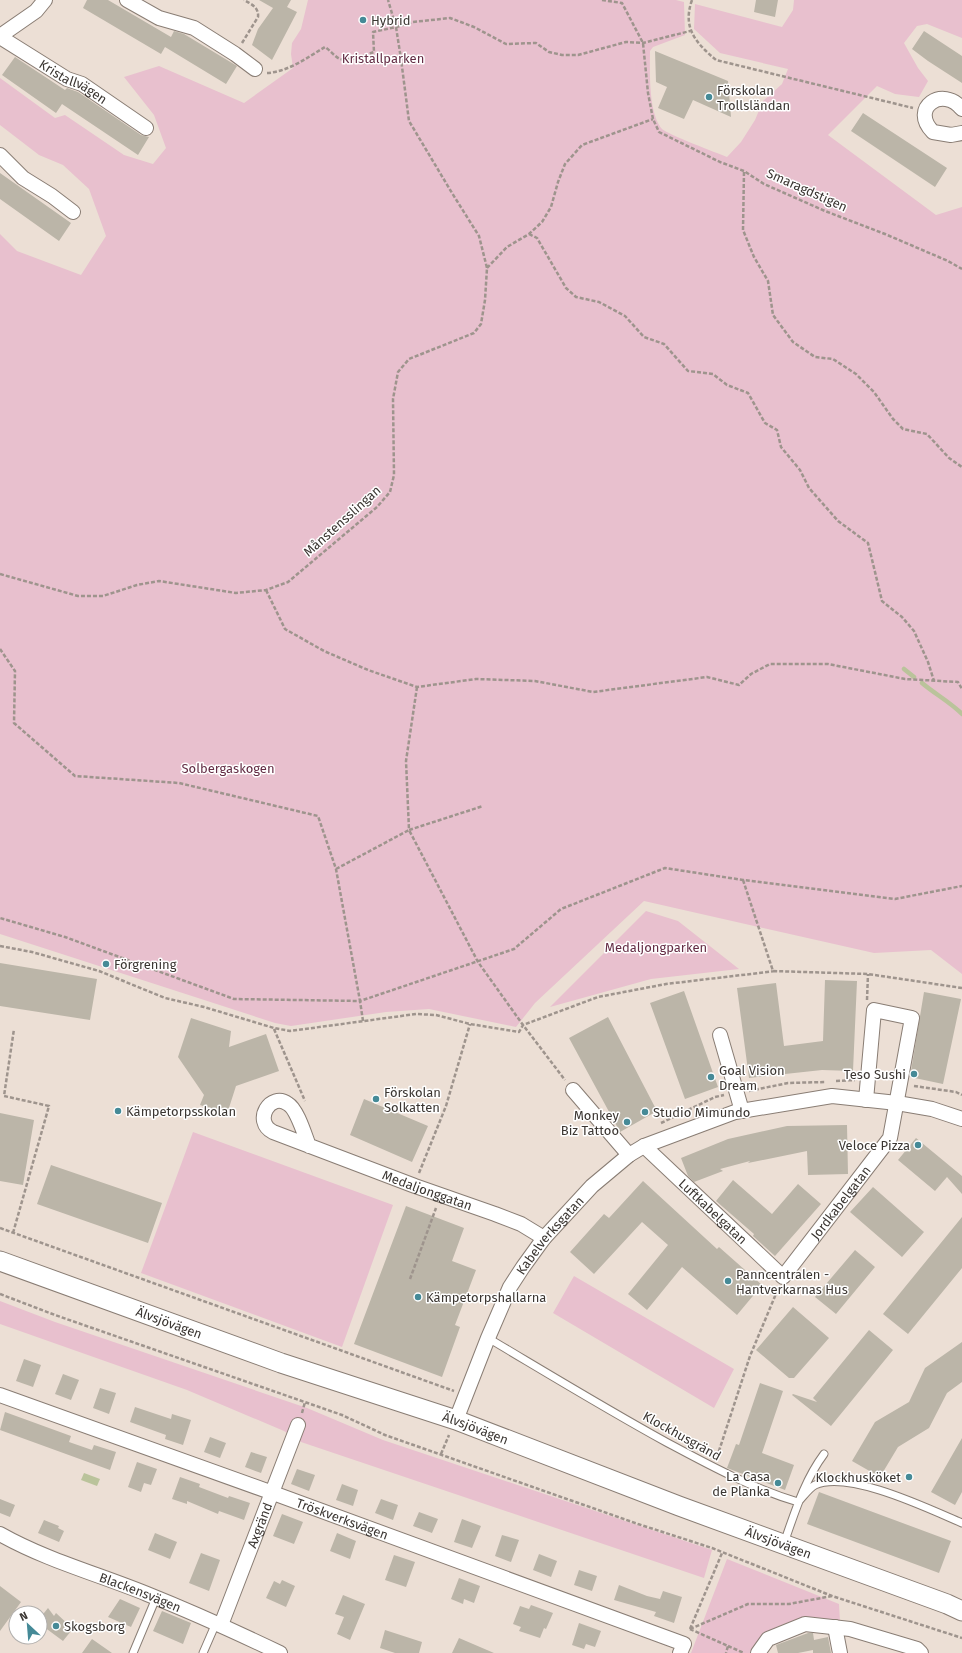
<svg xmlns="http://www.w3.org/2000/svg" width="962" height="1653" viewBox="0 0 962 1653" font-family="'Fira Sans',sans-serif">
  <rect width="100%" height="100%" fill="#ecdfd5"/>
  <path fill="#e8c0ce" d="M308,0H676L684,2L685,35L653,47L650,51C650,71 648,113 662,129C667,134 717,153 727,157L741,142L755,120L763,101L782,84L788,69L720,53L694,29L695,4L782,27L793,10L794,0H962V38L927,24L917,26L904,43L918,68L928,81L919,97L895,94L877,86L828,135L936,215L962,207V974L931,950L874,953L644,901L535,1003L516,1027L429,1009L386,1012L291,1026L275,1023L0,934V234L17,251L81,275L106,236L89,189L63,165L39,155L0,125V78L55,118L65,115L124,155L153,164L166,148L154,115L124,77L159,66L244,103L293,68L291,54L292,43L301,29Z
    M646,911L678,921L739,969L651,979L550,1007Z
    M193,1132L393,1205L342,1347L141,1273Z
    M574,1276L734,1369L714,1408L553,1313Z
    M0,1301L55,1322L307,1408L383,1440L712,1550L704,1578L301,1442L284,1431L187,1390L0,1324Z
    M727,1559L839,1604L840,1622C814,1619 789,1617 767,1633C760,1638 755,1647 751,1653H691Z"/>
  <path fill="#bac39b" d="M84,1473L100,1479L97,1486L81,1480Z"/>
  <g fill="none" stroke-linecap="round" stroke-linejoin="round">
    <path stroke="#bac39b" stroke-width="4.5" d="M904,669L914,677
      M922,683C935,694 950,702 962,714"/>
  </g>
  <path fill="#bbb5a8" d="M87,0H108L171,37L174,31L184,34L237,66L226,84L165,47L161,54L83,8Z
    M259,0H291L287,7L297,12L272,60L252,45L258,29L273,8Z
    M756,0H778L775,17L754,12Z
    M924,31L962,56V83L928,61L912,49Z
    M655,51L728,81L731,117L693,100L684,119L658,108L667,87L656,82Z
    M15,57L65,90L67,88L78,92L141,135L149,137L138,155L62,104L56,113L2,75Z
    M863,113L947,168L935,187L851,131Z
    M0,173L71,223L59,241L0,199Z
    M0,963L97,979L90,1020L0,1006Z
    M825,980L857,981L853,1071L822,1070L749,1078L737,988L776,983L784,1046L823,1041Z
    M684,991L718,1087L685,1099L650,1003Z
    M924,992L961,999L943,1084L910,1077Z
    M608,1017L657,1111L620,1132L569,1038Z
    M191,1018L231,1031L229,1047L266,1034L279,1071L236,1086L227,1114L200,1105L204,1095L178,1057Z
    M364,1099L428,1126L412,1162L350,1135Z
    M0,1113L34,1120L23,1185L0,1181Z
    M847,1125L848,1174L808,1175L807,1151L748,1163L750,1161L720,1169L723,1171L694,1182L688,1176L681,1158L728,1139L787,1126Z
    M916,1138L962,1176V1194L947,1177L935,1191L898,1160Z
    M51,1165L162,1203L148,1243L37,1204Z
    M733,1180L772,1214L798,1184L821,1204L775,1256L753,1236L754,1234L716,1201Z
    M643,1181L717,1249L719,1247L762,1285L737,1315L682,1267L647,1310L628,1294L668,1245L642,1222L594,1274L570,1252L604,1214L609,1218Z
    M873,1187L924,1232L902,1257L850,1212Z
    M406,1206L464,1228L452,1261L476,1270L455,1325L460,1327L442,1377L354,1344Z
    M962,1217V1268L908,1334L883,1314Z
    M855,1250L875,1267L836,1314L815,1297Z
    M793,1307L829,1338L794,1378H789L756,1350Z
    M869,1330L893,1350L831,1426L792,1395L793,1394L817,1402L813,1398Z
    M962,1342V1382L947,1393L929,1428L898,1447L880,1477L852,1461L875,1422L909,1402L925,1368Z
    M24,1359L41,1365L33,1387L16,1381Z
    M63,1374L79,1380L71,1400L55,1394Z
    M760,1383L783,1391L762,1453L794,1465L785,1490L727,1468L736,1444L739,1445Z
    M100,1388L116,1393L109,1414L93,1408Z
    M135,1407L171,1419L172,1414L191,1420L183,1445L165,1439L166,1435L130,1422Z
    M5,1412L71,1436L69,1442L92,1450L94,1445L116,1452L110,1470L0,1430Z
    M210,1437L226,1443L220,1458L204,1452Z
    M962,1438V1492L955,1505L931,1492Z
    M251,1452L267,1457L261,1473L245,1467Z
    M137,1462L157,1469L151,1485L144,1483L141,1492L128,1487Z
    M297,1469L315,1475L309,1491L291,1484Z
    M180,1477L200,1484L199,1487L228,1498L229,1496L250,1503L244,1520L219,1511L218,1514L187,1501V1504L172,1499Z
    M342,1484L358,1490L353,1506L336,1500Z
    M819,1492L951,1541L939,1573L807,1524Z
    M0,1499L15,1505L10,1517L0,1513Z
    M381,1499L398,1505L393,1520L375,1513Z
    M419,1512L438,1519L432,1533L413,1526Z
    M282,1514L303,1522L294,1544L273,1536Z
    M462,1519L481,1526L472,1548L454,1542Z
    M44,1520L59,1526L58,1528L64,1531L59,1542L38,1533Z
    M155,1533L177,1542L170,1559L148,1550Z
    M337,1533L356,1541L350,1559L330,1551Z
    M502,1535L519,1540L511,1562L495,1556Z
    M201,1553L220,1560L209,1591L189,1583Z
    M539,1554L557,1561L551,1577L533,1570Z
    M394,1555L415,1562L406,1587L385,1580Z
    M579,1570L597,1576L592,1591L574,1585Z
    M459,1578L480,1586L474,1603L464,1599L463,1604L451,1599Z
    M282,1580L295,1586L286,1607L266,1598L274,1581L280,1584Z
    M619,1585L647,1596L660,1599L663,1591L682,1597L674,1623L654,1616L656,1612L614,1600Z
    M0,1586L21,1602L0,1631Z
    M343,1595L365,1604L350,1640L337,1634L344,1617L335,1614Z
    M120,1599L140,1608L131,1627L108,1617Z
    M531,1605L553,1613L546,1629L544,1628L540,1638L519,1631L521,1627L513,1624L520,1606L529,1609Z
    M48,1608L54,1616L56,1613L71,1627V1631L63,1641L40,1624V1618Z
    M162,1611L191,1623L183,1644L153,1631Z
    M579,1623L601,1631L595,1647L586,1644L584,1649L572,1645Z
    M385,1630L422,1642L419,1653H395L380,1648Z
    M808,1633H813L814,1640L828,1637L831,1653H813V1650L798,1653H778L776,1645Z
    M459,1638L494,1653H452Z
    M92,1639L112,1653H82Z"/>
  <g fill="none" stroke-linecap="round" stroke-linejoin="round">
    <defs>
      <path id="lane" d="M488,1338C547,1373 606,1409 666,1442C709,1465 751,1488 798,1502C803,1497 809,1488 815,1485C849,1470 929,1509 962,1523
        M784,1543C795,1512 804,1481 824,1454
        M133,1653L156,1598
        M203,1653L216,1623"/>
      <g id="street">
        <path d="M127,0L159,18L194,28L235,54L255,69"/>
        <path d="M0,36L36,11L45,0"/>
        <path id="s1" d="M0,37L67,79L82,84L146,128"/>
        <path d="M962,109C943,85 909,108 933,132L951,135L962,133"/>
        <path d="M0,155L23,178L52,196L73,212"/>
        <path d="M720,1035L742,1111"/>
        <path d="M573,1090L629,1155"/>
        <path id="s2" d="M309,1146C305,1136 297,1109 288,1104C271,1091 252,1121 273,1132L415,1186L495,1214L521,1224L544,1238"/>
        <path id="s3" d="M644,1146L783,1277L890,1138L912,1018L874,1010L866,1100"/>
        <path id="s4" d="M0,1395L273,1493L684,1644L680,1653"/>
        <path id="s5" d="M456,1420L488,1338L510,1287L523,1267L544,1238L592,1186L629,1155L644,1146L735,1112L832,1096L897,1103L932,1109L962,1119"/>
        <path id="s6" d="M0,1534C46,1560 98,1574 147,1594C192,1612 236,1632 280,1653"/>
        <path id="s7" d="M221,1625L298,1425"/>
        <path d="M835,1627L840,1653"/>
        <path d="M758,1653L768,1639L805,1624L850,1629L917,1649L921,1653"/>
      </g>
      <g id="secondary">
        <path id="s8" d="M0,1261L281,1363L456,1420L679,1506L947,1604L962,1611"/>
      </g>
    </defs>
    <use href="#lane" stroke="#897d74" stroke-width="9"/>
    <use href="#street" stroke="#897d74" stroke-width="16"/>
    <use href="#secondary" stroke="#897d74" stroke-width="21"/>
    <path stroke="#9e948d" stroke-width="2.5" stroke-dasharray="4 2" stroke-linecap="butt" d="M602,0L622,3L643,43L648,93L653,119L659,132L720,162L744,171L764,184L825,211L885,234L948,261L962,269
      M692,0C682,28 696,43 716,60L913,108
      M242,43L258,17C259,7 251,4 244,0
      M267,73C288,72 308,57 325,47C330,50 335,57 340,59C350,62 365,55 374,52L373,32L396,27L413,22L450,18L474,27L506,44L536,43L549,52L562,55H578L626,42L643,43L690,31
      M744,172L743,230L754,257L768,281L773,315L793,342L815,357L833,359L856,374L874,392L893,419L903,429L927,434L949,458L962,467
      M529,234L537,238L566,288L576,297L599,302L625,316L644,337L664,344L688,371L713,374L727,385L748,393L765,423L777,430L781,447L800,470L809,488L838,521L868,543L882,601L902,617L914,631L928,662L934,681
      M487,268L507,247L529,234L542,222L551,207L558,182L565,164L582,145L653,119
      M0,574L78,596H103L137,585L159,581L236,593L266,590L288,582L377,507L390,492L394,475L393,399L398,372L409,359L474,333L481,324L485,300L487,268L479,236L452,193L409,121L401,59L396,27L388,0
      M266,590L285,629L324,651L368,670L417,687L476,679L535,681L593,692L707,677L739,685L751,674L770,664H828L905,679L958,682L962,689
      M0,649L15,671L14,723L75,776L179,783L318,816L336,869L360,1001L234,999L65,937L0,918
      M417,687L406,761L409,830L483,806
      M336,869L409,830L478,962L523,1025L565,1080
      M743,880L773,971L868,974L962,988
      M0,946L32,952L99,971L165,998L204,1007L274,1028L290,1031L416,1014L436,1015L470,1024L519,1032L523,1025L598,997L666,984L776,971
      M867,1000L868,974
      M363,1021L360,1001L514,949L561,909L665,868L743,880L895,899L962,886
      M274,1029L305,1101
      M836,1081L855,1080
      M914,1086L956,1092L962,1095
      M749,1091L788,1083L825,1082
      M661,1123L715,1097L724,1095
      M419,1173L446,1106L470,1024
      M0,1228L454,1391
      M13,1233L49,1106L4,1096L14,1029
      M410,1279L436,1208
      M0,1294L55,1315L342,1415L385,1435L638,1524L712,1548L832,1596L962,1638
      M302,1413L305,1402
      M441,1454L449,1435
      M717,1457L750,1356L778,1289
      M690,1629L748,1604H789L832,1596
      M690,1629L722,1553
      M690,1629L728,1646L726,1653
      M728,1646L744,1653"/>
    <use href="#lane" stroke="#fff" stroke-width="7"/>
    <use href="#street" stroke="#fff" stroke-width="14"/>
    <use href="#secondary" stroke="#fff" stroke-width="19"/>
  </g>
  <g fill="#458a97" stroke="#fff" stroke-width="1.5">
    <circle cx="363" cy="20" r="4"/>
    <circle cx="709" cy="97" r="4"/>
    <circle cx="106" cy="964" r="4"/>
    <circle cx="914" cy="1074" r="4"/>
    <circle cx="711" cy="1077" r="4"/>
    <circle cx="376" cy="1099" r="4"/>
    <circle cx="118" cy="1111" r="4"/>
    <circle cx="645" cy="1112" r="4"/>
    <circle cx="627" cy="1122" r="4"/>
    <circle cx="918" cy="1145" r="4"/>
    <circle cx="728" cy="1281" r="4"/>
    <circle cx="418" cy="1297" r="4"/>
    <circle cx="909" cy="1477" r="4"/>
    <circle cx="778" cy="1483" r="4"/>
    <circle cx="56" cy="1626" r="4"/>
  </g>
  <g text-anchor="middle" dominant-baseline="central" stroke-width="3" stroke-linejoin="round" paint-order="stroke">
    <g font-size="13" fill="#3b3632" stroke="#fff" text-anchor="start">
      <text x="371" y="20">Hybrid</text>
      <text x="717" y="90">Förskolan<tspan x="717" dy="15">Trollsländan</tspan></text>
      <text x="114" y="964">Förgrening</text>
      <text x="719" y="1070">Goal Vision<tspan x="719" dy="15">Dream</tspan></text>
      <text x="906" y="1074" text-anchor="end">Teso Sushi</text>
      <text x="384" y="1092">Förskolan<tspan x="384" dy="15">Solkatten</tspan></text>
      <text x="126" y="1111">Kämpetorpsskolan</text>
      <text x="653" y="1112">Studio Mimundo</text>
      <text x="619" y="1115" text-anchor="end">Monkey<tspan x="619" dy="15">Biz Tattoo</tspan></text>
      <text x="910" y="1145" text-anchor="end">Veloce Pizza</text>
      <text x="736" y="1274">Panncentralen -<tspan x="736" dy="15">Hantverkarnas Hus</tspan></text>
      <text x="426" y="1297">Kämpetorpshallarna</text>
      <text x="770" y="1476" text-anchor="end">La Casa<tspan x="770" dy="15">de Planka</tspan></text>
      <text x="901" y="1477" text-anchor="end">Klockhusköket</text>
      <text x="64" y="1626">Skogsborg</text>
    </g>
    <g font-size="13" fill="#642d45" stroke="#fff">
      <text x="383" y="58">Kristallparken</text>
      <text x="228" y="768">Solbergaskogen</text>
      <text x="656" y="947">Medaljongparken</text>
    </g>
    <g font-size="13" fill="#3b3632" stroke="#fff">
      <text stroke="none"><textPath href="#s1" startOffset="86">Kristallvägen</textPath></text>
      <text transform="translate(807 190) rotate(24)">Smaragdstigen</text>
      <text transform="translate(342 521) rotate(-42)">Månstensslingan</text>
      <text stroke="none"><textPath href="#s2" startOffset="265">Medaljonggatan</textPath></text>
      <text stroke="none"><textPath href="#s3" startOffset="285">Jordkabelgatan</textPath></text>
      <text stroke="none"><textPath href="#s3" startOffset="95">Luftkabelgatan</textPath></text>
      <text stroke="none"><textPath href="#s5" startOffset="209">Kabelverksgatan</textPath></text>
      <text stroke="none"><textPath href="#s8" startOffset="180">Älvsjövägen</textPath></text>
      <text stroke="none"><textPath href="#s8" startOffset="504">Älvsjövägen</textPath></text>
      <text transform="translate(682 1436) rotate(29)">Klockhusgränd</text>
      <text stroke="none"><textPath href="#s4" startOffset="364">Tröskverksvägen</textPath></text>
      <text stroke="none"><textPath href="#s7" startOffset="107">Axgränd</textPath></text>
      <text stroke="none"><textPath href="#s8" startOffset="828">Älvsjövägen</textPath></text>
      <text stroke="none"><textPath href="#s6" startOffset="152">Blackensvägen</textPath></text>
    </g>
  </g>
  <g transform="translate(28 1625) rotate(334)"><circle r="19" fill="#ffffff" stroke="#b1afad"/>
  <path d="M0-3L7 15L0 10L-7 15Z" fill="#458a97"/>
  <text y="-6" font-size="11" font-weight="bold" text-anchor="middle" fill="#3b3632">N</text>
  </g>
</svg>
